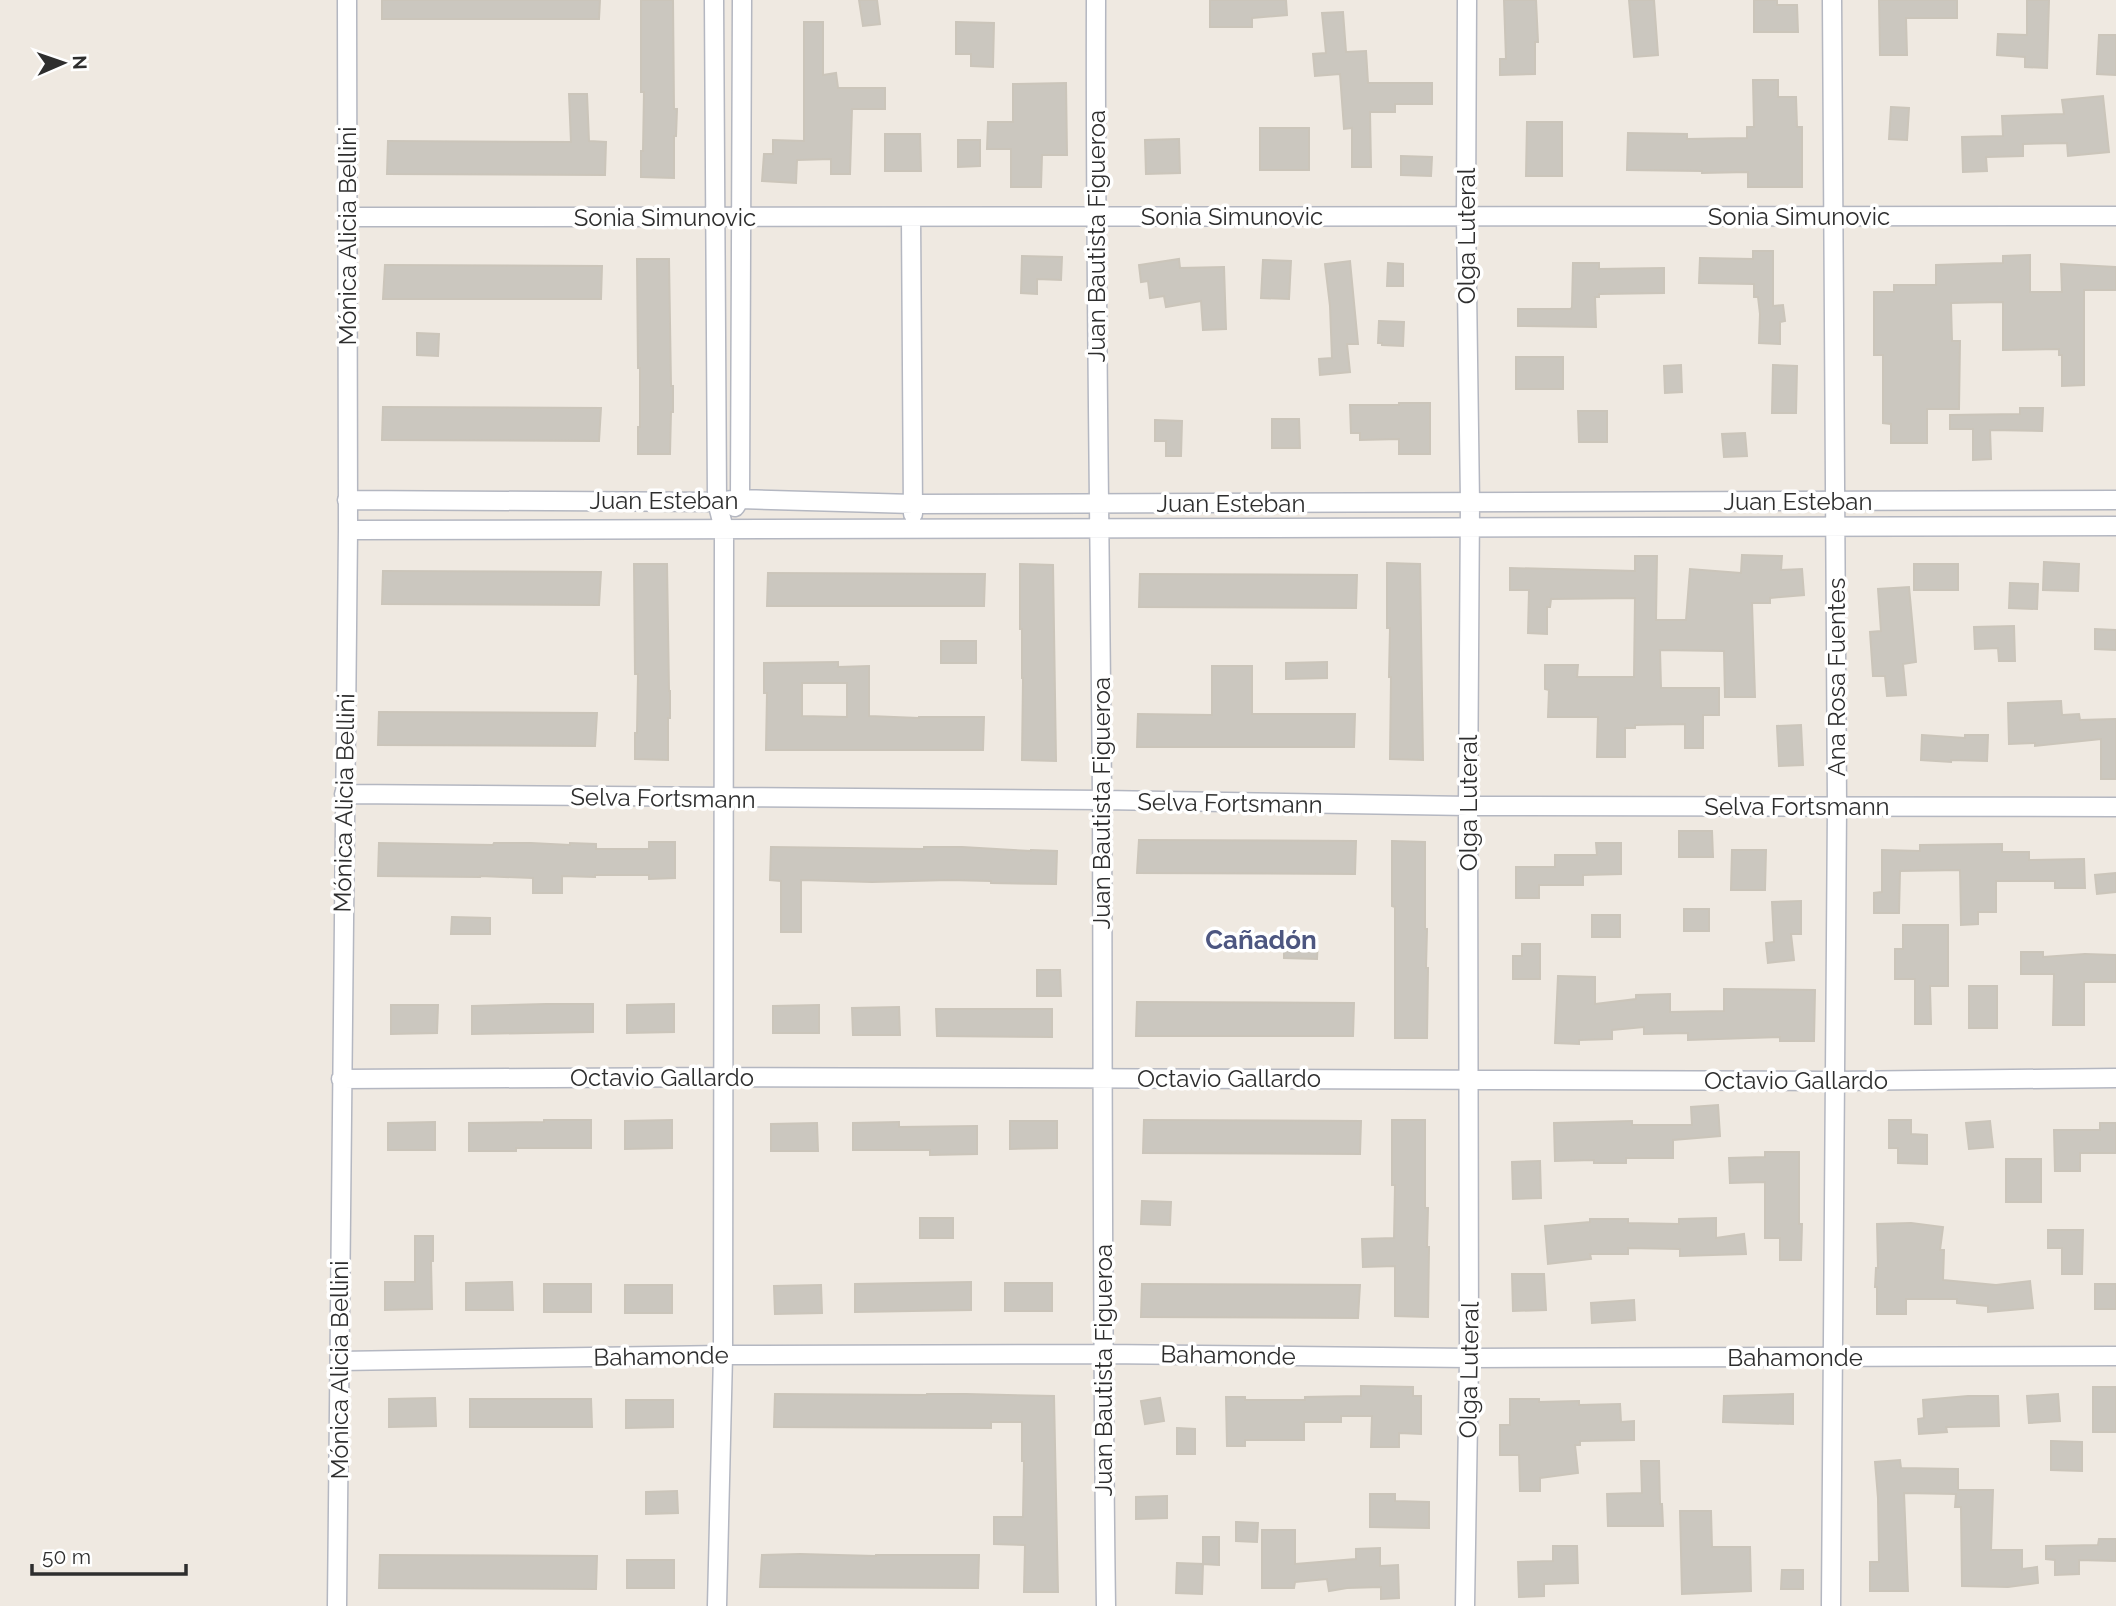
<svg xmlns="http://www.w3.org/2000/svg" width="2116" height="1606" viewBox="0 0 2116 1606" font-family="Raleway,sans-serif">
  <rect width="100%" height="100%" fill="#efe9e1"/>
  <path fill="#cbc7bf" stroke="#cbc5ba" stroke-width="2" fill-rule="evenodd" d="M382,0H600L599,19H382Z
    M641,0H673L674,109H677L676,136H674V178L641,177V151H643L644,92H641Z
    M859,0H877L880,24L863,26Z
    M1210,0H1286L1287,15L1252,18V27H1210Z
    M1504,0H1536L1538,42H1535V74L1500,75V59H1506Z
    M1629,0H1654L1658,55L1634,57Z
    M1754,0H1777V5H1797L1798,32H1754Z
    M1879,0H1957V18H1906L1907,55H1880Z
    M2027,0H2049L2047,68L2025,67V57L1997,55L1998,34L2027,35Z
    M1343,12L1346,52L1366,51L1368,83H1432V104H1395V112H1370L1371,167H1352V128L1344,129L1340,74L1315,76L1313,54L1326,53L1322,13Z
    M804,22H823V75L836,73L838,88H885V109H852L850,174H831V159L797,160L796,183L762,181L764,154H773V140L804,141Z
    M956,22L994,23L993,67L971,66V54H956Z
    M2099,35H2116V75L2097,74Z
    M1753,80H1778V97H1796L1797,127H1802V187H1748V172L1702,173V171L1627,170L1628,133L1687,134V139L1747,138V127H1754Z
    M1066,83L1067,155H1042L1041,187H1011V149H987L988,122H1013V84Z
    M569,94H587L589,141L606,142L605,175L387,174L388,141L571,142Z
    M2103,96L2109,152L2068,156L2067,143L2023,144V156L1986,157L1987,171L1963,172L1962,137L2003,136L2002,116L2064,114L2062,100Z
    M1891,107L1909,108L1907,140L1889,139Z
    M1527,122H1562V176H1526Z
    M1260,128H1309V170H1260Z
    M885,134H920L921,171H885Z
    M1179,139L1180,173L1146,174L1145,140Z
    M958,140H980V166L958,167Z
    M1401,156L1432,157L1431,176L1401,175Z
    M1753,251H1773V306L1783,305L1785,321L1780,322V344L1759,343L1760,314L1758,297H1754V284L1699,283L1700,258L1753,259Z
    M2030,255V292H2062L2061,264L2116,267V290H2084V385L2062,386V355H2059V349L2003,350V302L1951,303L1952,341H1960L1959,409H1927V443H1891V424L1883,423V355H1874V292H1894V285H1936V265L2003,263V256Z
    M1022,256L1062,257L1061,280L1037,279V294L1021,293Z
    M637,259H669L671,386H673V412H671L670,454H638V427H640V368H638Z
    M1179,259L1180,268L1224,267L1226,329L1203,330L1201,301L1166,307L1164,296L1150,298L1148,281L1141,282L1139,265Z
    M1263,260L1291,261L1289,299L1261,298Z
    M1350,261L1358,344H1347L1350,372L1320,375L1319,359L1332,358L1330,306L1325,264Z
    M1388,263L1403,264V286H1387Z
    M1573,263H1599V269L1664,268V293L1599,294V297H1595L1596,327L1518,326V309H1571L1572,307Z
    M385,265L602,266L601,299H383Z
    M1379,321L1404,322L1403,346L1382,345V343H1378Z
    M417,333L439,334L438,356L417,355Z
    M1516,357H1563V389H1516Z
    M1681,365L1682,392L1665,393L1664,366Z
    M1773,365L1797,366L1796,413H1772Z
    M1399,403H1430V454H1399V439L1360,440V433H1351L1350,405H1399Z
    M383,407L601,408L599,441L382,440Z
    M2020,408H2043L2042,431L1990,430L1991,459L1973,460V429H1950V415L2020,414Z
    M1578,411H1607V442H1579Z
    M1272,419H1299L1300,448H1272Z
    M1155,420L1182,421L1181,456H1166V441H1155Z
    M1745,433L1747,456L1724,457L1722,434Z
    M1742,555L1782,556L1781,570L1802,569L1804,595L1770,598V603H1752L1755,697H1725L1724,651L1660,650L1661,688H1719V715H1703V748H1685V724L1635,725V728H1625V757H1597L1598,717H1548L1549,690L1545,689V665H1578L1577,677H1634L1635,598L1551,599L1550,607H1547V634L1528,633L1529,590H1510V568L1635,571V556H1657L1656,620H1686L1690,569L1741,573Z
    M2044,562L2079,564L2078,591L2043,590Z
    M1387,563L1420,564L1423,760L1390,759L1391,677H1389L1390,628H1387Z
    M634,564H667L669,691H670V718H668V760L635,759V733H637L638,674H635Z
    M1020,564L1053,565L1056,761L1022,760L1023,678H1022V629H1020Z
    M1914,564H1958V590H1914Z
    M383,571L601,572L599,605L382,604Z
    M768,573L985,574L984,606H767Z
    M1140,574L1357,575L1356,608L1139,607Z
    M2010,583L2038,584L2037,609L2009,608Z
    M1909,587L1916,662L1903,664L1906,695L1887,696L1885,676H1873L1870,632L1881,631L1878,589Z
    M2014,626L2015,661H1999L1998,648L1975,649L1974,627Z
    M2095,629L2116,630V650L2095,649Z
    M941,641H976V663H941Z
    M838,662V667L869,666V716L919,718V717H984L983,750H766L767,693H764V663ZM802,683H847V717L802,716Z
    M1327,662V678L1286,679V663Z
    M1212,666H1252V714H1355L1354,747H1137L1138,714L1212,715Z
    M2061,701L2062,715L2079,714L2080,720L2116,719V779H2101V739L2035,746V743L2009,744L2008,703Z
    M379,712L597,713L595,746L378,745Z
    M1801,725L1803,765L1779,766L1777,726Z
    M1922,735L1965,738V735H1988L1987,761L1951,760V762L1921,760Z
    M1679,831H1712L1713,857H1679Z
    M1139,840L1356,841L1355,874L1137,873Z
    M1392,841L1425,842V929H1427L1426,968H1428L1427,1038H1395V907L1392,906Z
    M649,842H675V878L649,879V875H595V877L562,876V893H533V878L480,876V877L378,876L379,843L493,845L494,843H531L570,845V843L596,844V849H649Z
    M1596,843H1621V874L1583,875V885H1539V898H1516V867H1555V855H1597Z
    M2002,844V852H2029V860L2084,859L2085,888H2055V881H1996V912H1978V924L1961,925L1960,870L1900,871L1899,913H1874V893L1882,892V850L1920,851V845Z
    M771,847L924,849V847H962L1031,851V850L1057,851L1056,884L991,883V881L949,880L872,882L801,880V932H781V881L770,880Z
    M1732,850H1766L1765,890H1731Z
    M2116,873V892L2097,894L2095,875Z
    M1801,901V934H1791L1794,960L1768,963L1766,943L1774,942L1772,902Z
    M1684,909H1709V931H1684Z
    M1592,915H1620V937H1592Z
    M452,917L490,918V934H451Z
    M1903,925H1948V986H1930L1931,1024H1915V979H1895V949H1903Z
    M1284,937L1318,939L1317,959L1284,958Z
    M1522,944H1540V979H1513V956H1522Z
    M2021,952H2043V957L2085,954L2116,955V982H2084V1025H2053L2054,974H2021Z
    M1037,970H1060L1061,996H1037Z
    M1558,976L1595,977V1004L1636,999V995L1670,994V1012L1724,1011V989L1815,990L1814,1041H1780V1037L1688,1040V1033L1644,1034V1027L1612,1030V1039L1579,1040V1044L1555,1043Z
    M1969,986H1997V1028H1969Z
    M1137,1002L1354,1003L1353,1036H1136Z
    M546,1004H593V1032L472,1034V1006Z
    M674,1004V1032L627,1033V1005Z
    M391,1005H438L437,1033L391,1034Z
    M819,1005V1033H773V1006Z
    M899,1007L900,1035H853L852,1008Z
    M936,1009H1052V1037L937,1036Z
    M1718,1105L1720,1136L1673,1140V1158H1626V1163H1594V1160L1555,1161L1554,1123L1632,1121V1125H1692L1691,1107Z
    M544,1120H591V1148H516V1151H469V1123L544,1122Z
    M672,1120V1148L625,1149V1121Z
    M1144,1120L1361,1121L1360,1154L1143,1153Z
    M1392,1120H1425V1208H1428L1427,1247H1429L1428,1317L1395,1316V1266L1363,1267L1362,1239L1394,1238L1395,1185H1392Z
    M1889,1120H1911V1134L1927,1135V1164L1898,1163V1148H1889Z
    M1010,1121H1057V1148L1010,1149Z
    M1990,1121L1993,1147L1969,1149L1966,1123Z
    M435,1122V1150H388V1123Z
    M899,1122V1127L977,1126V1154L930,1155V1150H853V1123Z
    M817,1123L818,1151H771V1124Z
    M2100,1123H2116V1153H2080V1171H2055L2054,1130H2100Z
    M1765,1152H1799V1224H1802L1801,1260H1780V1238H1765V1182L1730,1183L1729,1158L1765,1157Z
    M2006,1159H2041V1202H2006Z
    M1540,1161L1541,1198L1513,1199L1512,1162Z
    M1142,1201L1171,1202L1170,1225L1141,1224Z
    M920,1218H953V1238H920Z
    M1716,1218V1238L1744,1234L1746,1254L1680,1256V1249L1628,1248V1254H1590L1591,1259L1548,1264L1545,1226L1590,1222V1219H1628V1223L1679,1224V1219Z
    M1911,1223L1943,1227L1940,1250H1944L1943,1280L1996,1285L2030,1281L2033,1308L1988,1312V1306L1957,1303V1299H1906V1314H1877V1287H1875L1876,1268H1878L1877,1224Z
    M2048,1230H2083L2082,1274H2062V1248H2048Z
    M415,1236H433V1261H431L432,1309L385,1310V1282H415Z
    M1512,1274H1544L1546,1310L1513,1311Z
    M512,1282L513,1310H466V1283Z
    M971,1282V1310L855,1312V1284Z
    M1005,1283H1052V1311H1005Z
    M544,1284H591V1312H544Z
    M1142,1284L1360,1285L1358,1318L1141,1317Z
    M2095,1284H2116V1309H2095Z
    M625,1285H672V1313H625Z
    M821,1285L822,1313L775,1314L774,1286Z
    M1634,1300L1635,1320L1592,1323L1591,1303Z
    M1361,1386L1413,1387V1396H1421V1434L1399,1433V1447H1371L1372,1416H1341V1422H1304V1440H1245V1446H1227L1226,1397H1245V1400H1305V1397L1361,1396Z
    M2093,1387H2116V1432H2093Z
    M775,1394L927,1395V1394H966L1054,1396L1058,1592H1024L1025,1545L994,1544V1517H1023L1024,1461H1022V1422H991V1428L774,1427Z
    M1793,1394V1424L1723,1422L1724,1396Z
    M2058,1394L2060,1421L2029,1423L2027,1396Z
    M1968,1396H1998L1999,1426L1946,1427L1947,1432L1919,1434L1918,1419L1924,1418L1923,1400Z
    M435,1398L436,1426L389,1427V1399Z
    M1160,1398L1164,1421L1145,1424L1141,1401Z
    M470,1399H591L592,1427H470Z
    M1510,1399H1539V1402L1579,1401V1405L1620,1404L1621,1422L1634,1421V1440L1580,1441V1445H1575L1578,1473L1540,1478V1491H1520L1519,1455H1500V1425H1510Z
    M626,1400H673V1427L626,1428Z
    M1177,1428L1195,1429V1454H1177Z
    M2051,1441L2082,1442V1471L2051,1470Z
    M1900,1460L1901,1468L1958,1469V1490H1993L1991,1550H2022V1569L2037,1567L2038,1583L2008,1587L1962,1586L1961,1507H1955L1956,1494L1904,1493L1908,1591H1870V1562H1879L1878,1498L1875,1462Z
    M1641,1461H1659L1660,1504H1662L1663,1526H1608L1607,1494L1642,1493Z
    M677,1491L678,1513L646,1514V1492Z
    M1370,1494H1395V1501L1429,1502V1528L1370,1527Z
    M1167,1496V1518L1136,1519V1497Z
    M1680,1511H1711L1712,1547H1750L1751,1591L1682,1594Z
    M1236,1522L1258,1523L1257,1542L1236,1541Z
    M1262,1530H1295V1564L1356,1559V1549L1380,1548V1566L1398,1565L1399,1598L1381,1599V1587L1347,1588L1329,1591L1327,1579L1295,1582L1294,1588H1262Z
    M1203,1537H1219V1565L1203,1564Z
    M2099,1539H2116V1561L2079,1560V1574L2055,1575V1560L2046,1559V1546L2098,1545Z
    M1553,1546H1577L1578,1583L1544,1584V1596L1519,1597L1518,1562L1553,1561Z
    M800,1554L876,1556V1555H979L978,1588L760,1587L762,1555Z
    M380,1555L597,1556L596,1589L379,1588Z
    M627,1560H674V1588H627Z
    M1177,1563L1203,1564L1202,1594L1176,1593Z
    M1782,1570H1803V1589H1781Z"/>
  <g fill="none" stroke-linecap="round" stroke-linejoin="round">
    <defs>
      <path id="minor" d="M714,0L717,502L724,529L723,1355L717,1606
        M1096,0C1095,266 1100,533 1102,799C1103,1068 1102,1337 1106,1606
        M347,217L2116,216
        M911,217L913,514
        M347,500L717,502L740,499L913,504L2116,500
        M735,507L740,499L742,0
        M348,530L2116,526
        M344,794L1102,800L1468,806L2116,807
        M341,1079L723,1077L1834,1081L2116,1078
        M340,1361L723,1355L1102,1354L1469,1358L2116,1356
        M337,1606L348,530L347,0
        M1465,1606L1469,1358L1468,806L1470,502L1466,216L1467,0
        M1831,1606L1837,806L1832,0"/>
    </defs>
    <use href="#minor" stroke="#b4b7c1" stroke-width="21"/>
    <use href="#minor" stroke="#fff" stroke-width="18"/>
  </g>
  <g text-anchor="middle" dominant-baseline="central" stroke-width="7" stroke-linejoin="round" paint-order="stroke">
    <g font-size="24" fill="#2e2e2e" stroke="#fff">
      <text x="1232" y="216">Sonia Simunovic</text>
      <text x="1799" y="216">Sonia Simunovic</text>
      <text x="665" y="217">Sonia Simunovic</text>
      <text transform="translate(347 236) rotate(-90)">Mónica Alicia Bellini</text>
      <text transform="translate(1096 236) rotate(-90)">Juan Bautista Figueroa</text>
      <text transform="translate(1466 236) rotate(-90)">Olga Luteral</text>
      <text x="664" y="500">Juan Esteban</text>
      <text x="1798" y="501">Juan Esteban</text>
      <text x="1231" y="503">Juan Esteban</text>
      <text transform="translate(1836 677) rotate(-90)">Ana Rosa Fuentes</text>
      <text transform="translate(663 798) rotate(1)">Selva Fortsmann</text>
      <text transform="translate(344 803) rotate(-89)">Mónica Alicia Bellini</text>
      <text transform="translate(1101 803) rotate(-90)">Juan Bautista Figueroa</text>
      <text transform="translate(1230 803) rotate(1)">Selva Fortsmann</text>
      <text transform="translate(1468 803) rotate(-90)">Olga Luteral</text>
      <text x="1797" y="806">Selva Fortsmann</text>
      <text x="662" y="1077">Octavio Gallardo</text>
      <text x="1229" y="1078">Octavio Gallardo</text>
      <text x="1796" y="1080">Octavio Gallardo</text>
      <text transform="translate(1228 1355) rotate(1)">Bahamonde</text>
      <text transform="translate(661 1356) rotate(-1)">Bahamonde</text>
      <text x="1795" y="1357">Bahamonde</text>
      <text transform="translate(339 1370) rotate(-90)">Mónica Alicia Bellini</text>
      <text transform="translate(1103 1370) rotate(-90)">Juan Bautista Figueroa</text>
      <text transform="translate(1469 1370) rotate(-89)">Olga Luteral</text>
    </g>
    <g font-size="26" font-weight="bold" fill="#4d5680" stroke="#fff">
      <text x="1261" y="940">Cañadón</text>
    </g>
  </g>
  <g transform="translate(63 63) rotate(88)" stroke="#ffffff" stroke-width="5" paint-order="stroke">
  <path d="M0-5L12 26L0 18L-12 26Z" fill="#2e2e2e"/>
  <text y="-10" font-size="19" font-weight="bold" text-anchor="middle" fill="#2e2e2e">N</text>
  </g>
  <path d="M32 1564v10h154v-10" fill="none" stroke="#2e2e2e" stroke-width="3.5"/>
  <text x="42" y="1564" font-size="21" fill="#2e2e2e" stroke="#ffffff" stroke-width="5" paint-order="stroke">50 m</text>
</svg>
